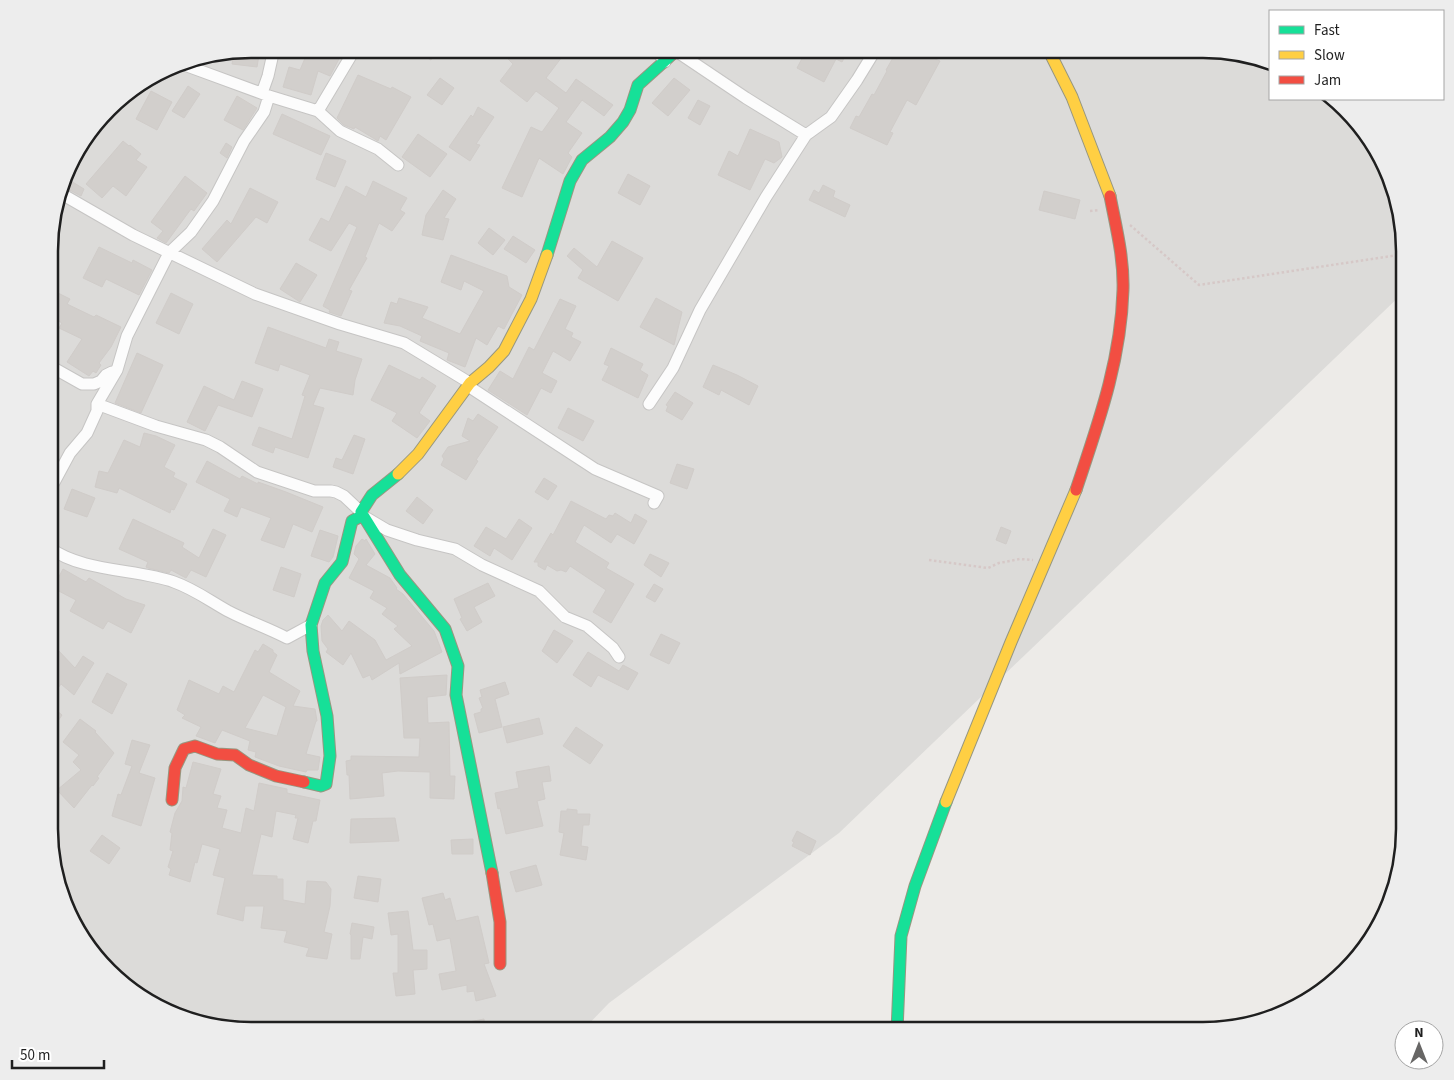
<svg xmlns="http://www.w3.org/2000/svg" width="1454" height="1080" viewBox="0 0 1454 1080" font-family="'Source Sans 3',sans-serif">
  <rect width="100%" height="100%" fill="#edebe8"/>
  <path fill="#dcdbd9" d="M250,49H1216L1270,62V99H1333L1384,161L1405,238V291L839,833L609,1003L582,1031H238L185,1020L127,989L76,930L50,856V224L70,161L117,99L174,64Z"/>
  <path fill="#d2cfcc" stroke="#d0ccc9" fill-rule="evenodd" d="M250,49H260L257,67L232,64L234,52Z
    M309,49H320L340,57L330,76L318,71L311,95L283,87L289,67L300,70Z
    M412,49H437L431,60Z
    M533,49H568L546,78L566,93L576,79L613,105L604,116L582,100L566,122L582,133L568,153L572,157L563,174L539,158L522,197L502,188L531,127L542,132L559,108L536,91L527,102L500,81L513,64L508,59L516,51L525,60Z
    M807,49H849L842,62L836,59L824,82L797,68Z
    M883,49H941L935,59L940,61L916,105L907,100L890,132L893,133L887,145L850,128L856,116L859,117L872,94L874,95L887,71L886,70L894,56L883,51Z
    M358,75L391,89L392,87L411,97L386,140L380,136L378,141L355,127L354,129L344,125L337,118Z
    M440,78L454,88L442,105L427,95Z
    M674,78L690,90L668,116L652,103Z
    M188,86L200,94L184,118L172,111Z
    M151,91L172,102L157,130L136,119Z
    M237,96L257,108L243,130L224,120Z
    M698,100L710,106L700,125L688,118Z
    M478,107L494,117L476,144L480,145L470,161L449,147L471,115L473,117Z
    M282,114L330,136L321,155L273,134Z
    M750,129L779,142L782,157L774,163L765,159L750,190L718,175L729,151L738,156Z
    M418,134L447,154L430,177L402,157Z
    M123,141L129,146L130,145L141,154L136,160L147,167L126,196L113,186L102,198L86,184Z
    M226,143L232,147L227,158L220,153Z
    M326,153L346,161L335,187L316,179Z
    M628,174L650,186L640,205L618,193Z
    M185,176L207,193L194,211L191,209L166,243L157,238L163,231L151,222Z
    M66,178L84,189L81,196L62,186Z
    M373,181L407,198L400,210L405,213L392,231L379,223L365,257L367,258L349,290L352,291L341,316L329,312L330,310L323,306L357,227L349,223L331,251L309,240L321,218L329,222L346,186L366,197Z
    M823,185L835,191L833,197L850,205L845,217L809,200L814,190L819,193Z
    M250,188L278,202L267,223L256,217L217,262L202,249L227,220L231,224Z
    M443,190L456,199L444,218L449,219L443,240L422,235L426,215Z
    M1044,191L1080,200L1075,219L1039,210Z
    M489,228L505,240L493,255L478,243Z
    M513,236L535,250L526,263L504,249Z
    M612,241L643,258L618,301L578,278L583,270L567,256L574,248L597,267Z
    M99,247L132,263L133,260L152,270L139,295L106,279L102,287L83,278Z
    M451,255L507,276L509,287L522,295L504,329L498,326L487,345L476,338L465,367L447,360L449,353L420,341L422,336L400,326L384,323L391,302L397,304L399,298L428,307L422,318L460,334L484,291L464,281L461,290L441,282Z
    M296,263L317,275L300,302L280,289Z
    M50,289L70,299L67,304L94,317L96,315L121,327L111,347L99,363L101,365L96,373L93,371L89,376L67,362L82,339L59,328L62,323L50,316Z
    M171,293L193,304L179,334L156,323Z
    M656,298L682,312L674,345L640,327Z
    M560,299L576,306L565,329L573,333L571,337L581,342L570,361L553,351L542,373L557,381L551,393L541,388L527,415L488,390L500,371L513,379L529,347L534,350Z
    M268,327L326,348L329,339L339,342L336,351L362,359L355,380L353,395L320,388L313,405L324,408L308,458L275,447L273,453L252,445L259,427L292,439L305,396L302,395L310,375L280,364L278,371L255,363Z
    M611,348L643,364L640,370L648,375L638,398L602,380L609,366L604,364Z
    M137,353L163,365L141,413L115,403Z
    M389,365L420,380L422,377L436,386L419,413L430,421L417,438L392,421L397,413L371,400Z
    M713,365L737,375L758,386L749,405L721,390L719,395L703,387Z
    M242,381L263,389L252,417L218,405L205,431L187,422L204,386L234,400Z
    M675,392L693,403L682,420L666,411L668,406L666,405Z
    M568,408L594,421L583,441L558,428Z
    M478,414L498,427L476,460L478,461L466,480L441,465L444,459L442,456L448,447L470,441L462,436L468,418L473,421Z
    M144,433L156,436L175,445L164,467L175,473L173,477L187,484L174,510L171,509L170,513L119,488L117,493L95,487L99,471L108,473L124,440L140,447Z
    M354,435L365,439L353,474L333,467L336,458L342,460Z
    M207,461L240,479L242,476L258,484V482L286,492L323,507L312,532L293,524L284,548L261,540L271,518L241,507L237,517L224,511L230,499L196,482Z
    M677,464L694,469L687,489L670,483Z
    M544,478L557,486L548,500L535,492Z
    M72,489L95,498L87,517L64,509Z
    M417,497L433,510L423,524L406,511Z
    M571,501L606,519L609,515L613,516L615,513L631,523L635,514L647,521L634,544L617,534L611,543L584,525L575,542L609,563L606,568L634,584L611,623L593,612L606,590L570,566L566,572L561,570L557,571L547,565L545,570L538,566V562H534L551,533L553,535Z
    M133,519L184,543L182,547L199,558L213,529L226,535L206,577L191,570L186,578L171,570L169,573L148,568L146,567L148,562L119,549Z
    M519,519L532,528L512,560L494,548L490,556L474,546L486,527L506,539Z
    M1001,527L1011,531L1006,544L996,540Z
    M320,530L338,536L333,557L329,562L311,556Z
    M362,539L365,541L366,539L375,554L366,565L390,578L397,588L396,589L403,594L434,631L442,652L400,674L399,663L372,680L370,675L363,678L351,653L343,665L326,652L328,649L322,641L321,626L323,620L328,615L342,631L349,621L375,640L386,660L412,646L394,629L398,626L382,614L387,608L370,598L374,591L349,578L359,559L354,554L356,546Z
    M650,554L669,563L661,577L644,565Z
    M281,567L301,574L294,597L273,590Z
    M63,569L86,582L89,578L126,599L145,605L131,633L108,621L103,629L70,611L76,600L53,588Z
    M488,583L495,596L474,607L482,622L467,631L460,619L462,618L454,599Z
    M654,584L663,589L655,602L646,597Z
    M554,630L573,641L557,663L542,651Z
    M661,634L680,643L669,664L650,655Z
    M263,644L273,650V652L277,655L269,672L300,691L293,706L315,709L317,721H316L306,754L320,757L318,770H307L306,772L279,766L255,757L256,752L248,750L250,741L222,730L215,743L196,736L201,727L182,718L185,715L177,710L189,680L219,694L223,686L234,692L255,650L258,652ZM263,695L286,707L277,736L245,728Z
    M57,649L75,668L83,656L94,663L74,695L61,684L58,688L50,682V658Z
    M588,652L619,671L623,665L638,673L628,690L598,675L591,687L573,675Z
    M107,673L127,684L112,714L92,702Z
    M447,675L446,695L427,697L428,723L449,722L450,776H455L454,799L430,798V772L398,771L382,773L384,796L350,799L349,775H347L346,761L351,760V756L419,757L420,738H404L400,678Z
    M505,682L509,694L495,699L502,727L479,733L474,714L481,712V709L483,708L479,698L482,697L480,690Z
    M50,705L62,715L50,733Z
    M539,718L543,734L507,743L503,727Z
    M80,719L96,731L95,732L114,753L97,777L99,778L93,786L92,785L74,808L57,790L81,770L73,762L79,755L63,742Z
    M576,727L603,745L590,764L563,746Z
    M132,740L150,745L139,773L155,778L141,826L112,816L118,794L121,795L132,766L125,764Z
    M193,762L221,769L213,794L221,796L217,808L227,810L222,828L241,833L246,808L254,811L259,783L287,789V793L320,800L316,821H313L308,843L293,839L298,818H295L296,815L276,811L272,837L261,834L252,875L277,876V879H283V900L305,904L307,881L326,882L331,889L330,906L324,932L332,934L327,959L306,956L309,948L284,942L287,931L261,928L264,906H245L243,921L217,914L225,878L213,875L220,849L202,844L197,863L195,862L190,882L169,875L171,869L168,867L173,851L170,850L172,833L170,832L175,813L182,801L183,787L186,788Z
    M549,766L551,781L542,782L545,799L537,801L543,826L506,834L500,808L498,809L495,793L519,788L516,772Z
    M567,809L577,810V814H590L589,825H583L581,846L588,847L586,860L560,855L564,833L559,832L561,811H567Z
    M395,818L399,841L350,843L351,819Z
    M797,831L816,841L810,855L792,846L794,842L792,841Z
    M102,835L120,848L109,864L90,851Z
    M473,839V854H452L451,840Z
    M536,865L542,885L516,892L510,872Z
    M358,876L381,879L378,902L354,898Z
    M443,893L445,900L450,898L456,921L478,916L489,963L484,964L496,996L476,1001L474,991L467,992V985L442,990L439,974L456,971L450,938L437,941L433,924L429,925L422,898Z
    M408,911L413,950H427V969L413,970L415,994L396,996L393,973H398V934L391,935L388,913Z
    M352,923L374,927L372,939L363,937L360,959H351V935L350,934Z
    M484,1019L485,1031H466L464,1023Z"/>
  <g fill="none" stroke-linecap="round" stroke-linejoin="round">
    <defs>
      <path id="street" d="M655,49L665,62
        M179,63L269,96L318,111L340,131L378,149L398,165
        M262,93L268,76L274,49
        M318,111L355,49
        M806,135L831,117L857,80L876,49
        M60,193L133,235L255,294L340,324L404,343L470,383
        M50,366L82,384H94L101,381L106,375L112,372
        M468,386L595,469L658,496L654,503
        M97,404L156,426L206,440L220,447L257,472L314,491H331L336,492L344,496L361,512
        M649,404L673,368L700,310L766,197L806,135L746,98L676,51
        M50,490L70,453L87,433L97,411V404L117,370L127,336L169,253L191,232L213,201L244,141L264,112L269,96
        M365,517L387,530L417,540L455,549L482,565L539,591L565,617L587,626L613,648L619,657
        M50,548C82,572 138,569 174,582C194,589 210,601 228,611C247,621 268,628 287,638L311,625"/>
      <path id="fast" d="M547,255L570,181L582,160L610,137L623,122L630,110L638,85L678,49
        M361,512L400,575L445,629L458,666L456,695L492,873
        M304,782L321,786L326,784L330,756L327,716L313,651L311,625L325,583L342,562L352,521L363,515L361,512L372,495L398,474
        M897,1031L901,936L915,886L946,802"/>
      <path id="slow" d="M1048,49L1072,97L1110,196
        M398,474L418,454L470,383L489,367L504,351L531,299L547,255
        M946,802L1011,642L1076,490"/>
      <path id="jam" d="M1076,490C1098,424 1121,361 1123,290C1124,258 1116,227 1110,196
        M172,800L175,768L184,749L195,746L217,754L235,755L249,765L276,776L304,782
        M492,873L500,922V964"/>
    </defs>
    <use href="#street" stroke="#c6c5c4" stroke-width="13"/>
    <use href="#fast" stroke="#979780" stroke-width="13"/>
    <use href="#slow" stroke="#979780" stroke-width="13"/>
    <use href="#jam" stroke="#979780" stroke-width="13"/>
    <path stroke="#d6c8c7" stroke-width="2.5" stroke-dasharray="2.5 2.5" stroke-linecap="butt" d="M1090,211L1099,210
      M1130,225L1199,285L1405,254
      M929,560L988,568L999,563L1020,559L1033,560"/>
    <use href="#street" stroke="#fcfcfc" stroke-width="11"/>
    <use href="#fast" stroke="#16e098" stroke-width="11"/>
    <use href="#slow" stroke="#ffcf43" stroke-width="11"/>
    <use href="#jam" stroke="#f24e42" stroke-width="11"/>
  </g>
  <path d="M0 0H1454V1080H0ZM251 58H1203A193 193 0 0 1 1396 251V829A193 193 0 0 1 1203 1022H251A193 193 0 0 1 58 829V251A193 193 0 0 1 251 58Z" fill="#ededed" fill-rule="evenodd"/>
  <path fill="none" stroke="#1f1f1f" stroke-width="2.5" d="M251 58H1203A193 193 0 0 1 1396 251V829A193 193 0 0 1 1203 1022H251A193 193 0 0 1 58 829V251A193 193 0 0 1 251 58Z"/>
  <rect x="1269" y="10" width="175" height="90" fill="#ffffff" stroke="#a5a5a5"/>
  <rect x="1279" y="26" width="25" height="8" fill="#16e098" stroke="#a5a5a5"/>
  <text x="1314" y="35" font-size="15" fill="#1f1f1f">Fast</text>
  <rect x="1279" y="51" width="25" height="8" fill="#ffcf43" stroke="#a5a5a5"/>
  <text x="1314" y="60" font-size="15" fill="#1f1f1f">Slow</text>
  <rect x="1279" y="76" width="25" height="8" fill="#f24e42" stroke="#a5a5a5"/>
  <text x="1314" y="85" font-size="15" fill="#1f1f1f">Jam</text>
  <g transform="translate(1419 1045)"><circle r="24" fill="#ffffff" stroke="#a5a5a5"/>
  <path d="M0-4L9 19L0 12L-9 19Z" fill="#676665"/>
  <text y="-8" font-size="14" font-weight="bold" text-anchor="middle" fill="#1f1f1f">N</text>
  </g>
  <path d="M12 1060v8h92v-8" fill="none" stroke="#1f1f1f" stroke-width="2.5"/>
  <text x="20" y="1060" font-size="15" fill="#1f1f1f" stroke="#ffffff" stroke-width="4" paint-order="stroke">50 m</text>
</svg>
